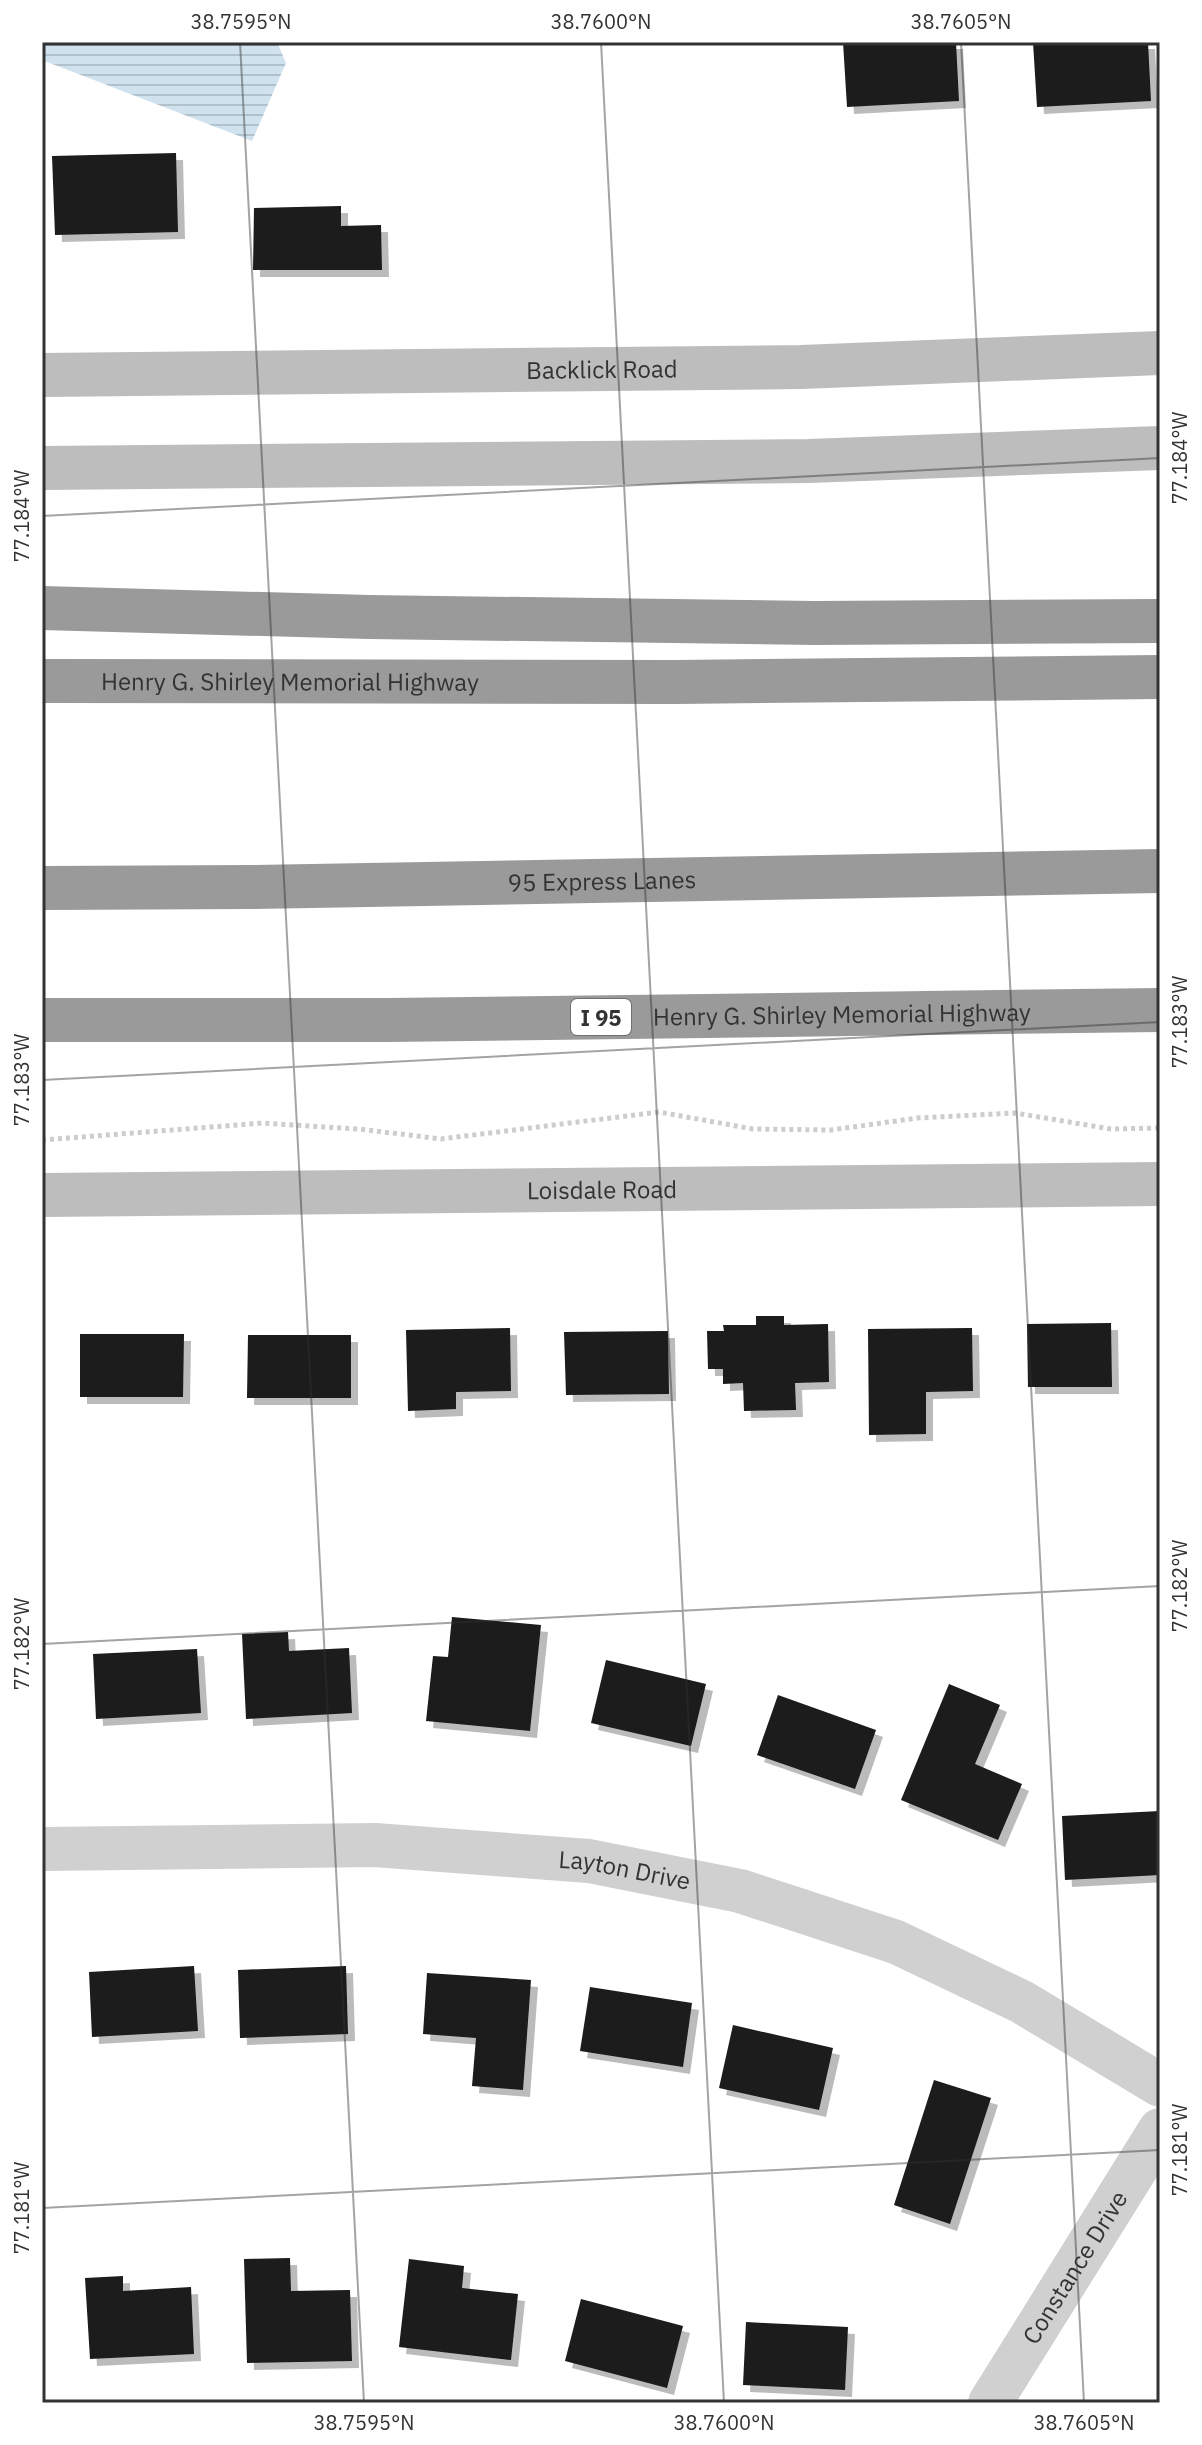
<svg xmlns="http://www.w3.org/2000/svg" width="1202" height="2445" viewBox="0 0 1202 2445" font-family="'IBM Plex Sans',sans-serif">
  <defs>
    <pattern id="water-rules" width="6" height="5" patternUnits="userSpaceOnUse" patternTransform="scale(2)"><rect width="6" height="5" fill="#cfe2ee"/><path d="M0 2.5h6" fill="none" stroke="#b2c2cd"/></pattern>
    <filter id="shadow"><feDropShadow dx="7" dy="7" stdDeviation="0" flood-color="#0004"/></filter>
  </defs>
  <rect width="100%" height="100%" fill="#fff"/>
  <path fill="url(#water-rules)" d="M42,42H277L286,63L252,141L42,60Z"/>
  <path fill="#1a1a1a" filter="url(#shadow)" d="M843,42H956L959,101L847,107Z
    M1033,42H1148L1151,101L1037,107Z
    M176,153L178,232L55,235L52,156Z
    M341,206V226L381,225L382,270H253L254,208Z
    M756,1316H784V1325L828,1324L829,1382L795,1383L796,1410L744,1411L743,1383L723,1384V1369H708L707,1331H724L723,1325H756Z
    M1111,1323L1112,1387H1028L1027,1324Z
    M510,1328L511,1391L456,1392V1409L408,1411L406,1330Z
    M972,1328L973,1391L926,1392V1434L869,1435L868,1329Z
    M668,1331L669,1394L566,1395L564,1332Z
    M80,1334H184L183,1397H80Z
    M248,1335H351V1398H247Z
    M452,1617L541,1625L530,1731L426,1721L433,1656L448,1657Z
    M288,1632L289,1651L349,1648L352,1713L246,1719L242,1634Z
    M197,1649L201,1713L96,1719L93,1654Z
    M606,1660L706,1684L691,1746L591,1723Z
    M949,1684L1000,1705L975,1764L1022,1784L998,1840L901,1800Z
    M778,1695L876,1730L855,1789L757,1755Z
    M1160,1811V1875L1065,1880L1062,1816Z
    M194,1966L198,2031L92,2037L89,1972Z
    M346,1966L348,2034L240,2038L238,1970Z
    M427,1973L531,1980L523,2090L472,2086L476,2038L423,2034Z
    M590,1987L692,2003L683,2067L580,2051Z
    M733,2025L833,2048L819,2110L719,2088Z
    M934,2080L991,2098L950,2224L894,2205Z
    M290,2258L291,2291L350,2290L352,2361L247,2363L244,2259Z
    M409,2259L464,2266L462,2288L518,2294L511,2360L399,2347Z
    M123,2276V2291L191,2287L194,2354L90,2359L85,2278Z
    M581,2299L683,2326L667,2388L565,2361Z
    M746,2322L848,2327L845,2390L743,2385Z"/>
  <g fill="none" stroke-linecap="round" stroke-linejoin="round">
    <path stroke="#cdcdcd" stroke-width="5" stroke-dasharray="4 4" stroke-linecap="butt" d="M42,1140L263,1123L359,1129L441,1139L659,1112L753,1129L831,1130L918,1118L1015,1113L1111,1129L1160,1128"/>
    <g stroke="#d0d0d0" stroke-width="44">
      <path id="s1" d="M42,1849L375,1845L589,1861L740,1891L896,1942L1022,2002L1160,2085"/>
      <path id="s2" d="M990,2403L1160,2130"/>
    </g>
    <g stroke="#bdbdbd" stroke-width="44">
      <path id="s3" d="M42,375L801,367L1160,353"/>
      <path d="M42,468L809,461L1160,448"/>
      <path id="s4" d="M42,1195L1160,1184"/>
    </g>
    <g stroke="#9a9a9a" stroke-width="44">
      <path d="M42,608L369,617L814,623L1160,621"/>
      <path id="s5" d="M42,681L676,682L1160,677"/>
      <path id="s6" d="M42,888L250,887L1160,871"/>
      <path id="s7" d="M42,1020H389L1160,1010"/>
    </g>
  </g>
  <path fill="none" stroke="#333" stroke-width="2" stroke-opacity="0.45" d="M240,42L364,2403M601,42L724,2403M961,42L1084,2403M42,516L1160,458M42,1080L1160,1022M42,1644L1160,1586M42,2208L1160,2150"/>
  <g text-anchor="middle" dominant-baseline="central" stroke-width="8" stroke-linejoin="round" paint-order="stroke">
    <rect fill="#fff" stroke="#707070" stroke-width="2" x="571" y="999" width="60" height="36" rx="6"/>
    <g font-size="22" font-weight="bold" fill="#333">
      <text x="601" y="1017">I 95</text>
    </g>
    <g font-size="24" fill="#333" stroke="#fff">
      <text stroke="none"><textPath href="#s3" startOffset="560">Backlick Road</textPath></text>
      <text stroke="none"><textPath href="#s5" startOffset="248">Henry G. Shirley Memorial Highway</textPath></text>
      <text stroke="none"><textPath href="#s6" startOffset="560">95 Express Lanes</textPath></text>
      <text stroke="none"><textPath href="#s7" startOffset="800">Henry G. Shirley Memorial Highway</textPath></text>
      <text stroke="none"><textPath href="#s4" startOffset="560">Loisdale Road</textPath></text>
      <text stroke="none"><textPath href="#s1" startOffset="584">Layton Drive</textPath></text>
      <text stroke="none"><textPath href="#s2" startOffset="160">Constance Drive</textPath></text>
    </g>
  </g>
  <rect width="1202" height="2445" fill="none" stroke="#ffffff" stroke-width="88"/>
  <rect x="44" y="44" width="1114" height="2357" fill="none" stroke="#333" stroke-width="3"/>
  <g font-size="20" text-anchor="middle" fill="#333">
    <text x="241" y="29">38.7595°N</text>
    <text x="601" y="29">38.7600°N</text>
    <text x="961" y="29">38.7605°N</text>
    <text transform="translate(1180 458) rotate(-90)" y="7">77.184°W</text>
    <text transform="translate(22 516) rotate(-90)" y="7">77.184°W</text>
    <text transform="translate(1180 1022) rotate(-90)" y="7">77.183°W</text>
    <text transform="translate(22 1080) rotate(-90)" y="7">77.183°W</text>
    <text transform="translate(1180 1586) rotate(-90)" y="7">77.182°W</text>
    <text transform="translate(22 1644) rotate(-90)" y="7">77.182°W</text>
    <text transform="translate(1180 2150) rotate(-90)" y="7">77.181°W</text>
    <text transform="translate(22 2208) rotate(-90)" y="7">77.181°W</text>
    <text x="364" y="2430">38.7595°N</text>
    <text x="724" y="2430">38.7600°N</text>
    <text x="1084" y="2430">38.7605°N</text>
  </g>
</svg>
